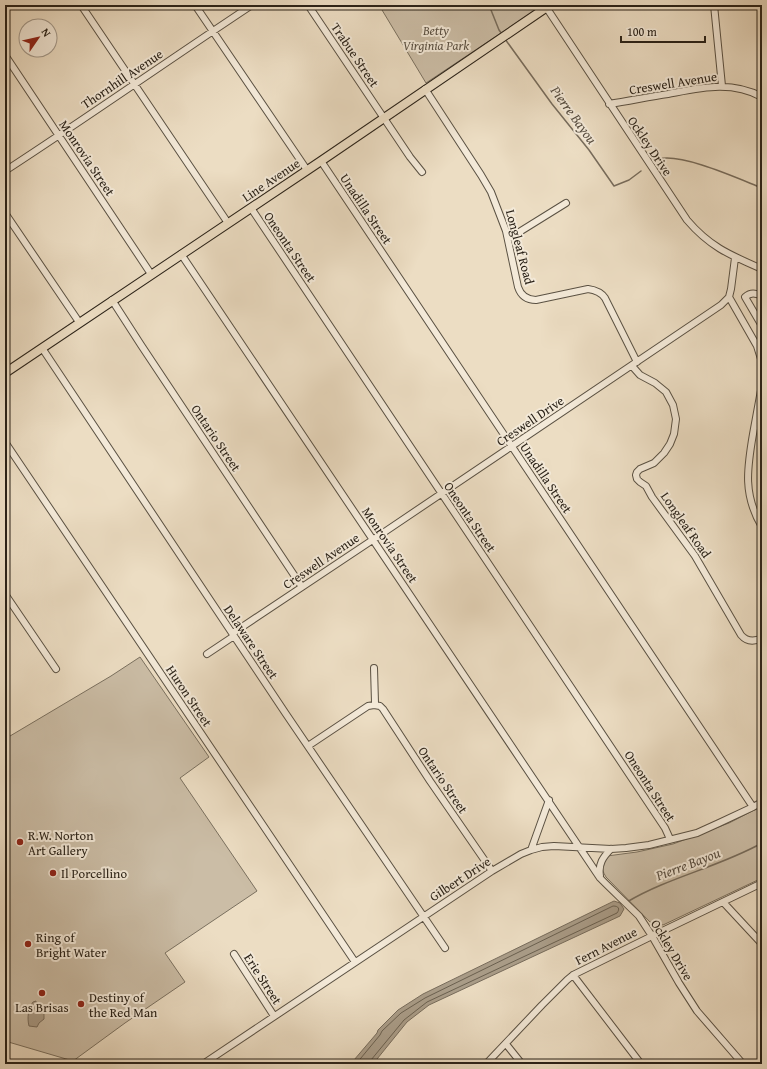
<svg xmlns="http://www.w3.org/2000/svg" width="767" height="1069" viewBox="0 0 767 1069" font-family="'Gentium Book Plus',serif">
  <rect width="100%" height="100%" fill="#ecddc3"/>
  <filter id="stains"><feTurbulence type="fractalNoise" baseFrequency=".005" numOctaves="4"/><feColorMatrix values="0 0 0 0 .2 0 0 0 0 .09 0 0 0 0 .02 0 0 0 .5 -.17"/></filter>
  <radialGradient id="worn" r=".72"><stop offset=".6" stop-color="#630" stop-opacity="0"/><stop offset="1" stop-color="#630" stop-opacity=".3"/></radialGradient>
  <path fill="#cbbda6" stroke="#7a705f" d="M379,5H543L426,83Z
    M140,657L209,757L180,778L257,891L165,953L185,982L125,1023L73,1061L5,1041V739L111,676Z
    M762,806V878L663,925L650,922L606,877C600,867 602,865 607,856L637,852L673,844L729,823Z"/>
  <path fill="#aa9d89" stroke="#776c5c" d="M614,901L620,903L624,909L620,916L429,1005L407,1022L373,1064H352L354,1060L377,1033L378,1030L398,1010L423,994Z
    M36,1001V1004C44,1008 44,1010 44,1019L39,1023L37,1027L29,1026C27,1018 28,1009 33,1002Z"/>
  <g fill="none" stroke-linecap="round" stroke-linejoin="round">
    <path stroke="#6a6050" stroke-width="1" d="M356,1064L380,1035L382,1031L401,1013L425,998L613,906C619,906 620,909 617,913L427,1002L404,1020L371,1060V1064"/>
    <path stroke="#776c5c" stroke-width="1.5" d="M489,5L499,30L502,34
      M505,39L552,104L589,150L614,186L629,180L641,171
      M659,159C682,153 739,179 762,188
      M627,902C669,877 719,867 762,843"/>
    <defs>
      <path id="minor" d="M81,5L228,223
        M195,5L307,170
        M308,5L410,157L422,172
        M714,5L722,86
        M546,7L687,220C710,247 730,255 762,269
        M5,55L151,274
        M425,89L481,175L491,192L506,231L518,287C521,296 527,300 536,300L588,289C595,290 601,292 605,298L637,362
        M609,104C629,101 648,97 668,94C700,88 731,80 762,97
        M321,161L753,807
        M5,171C88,117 169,60 252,5
        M251,208L665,828L670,839
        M5,213L79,322
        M508,239L566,203
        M181,254L600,878L606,884L639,916L652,936L679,983L697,1011L743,1064
        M735,258L731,289L729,297L757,346L762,362
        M762,296C755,293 751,292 745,297L762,326
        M112,300L141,345L302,587
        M42,348L286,714L445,948
        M632,366L640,375L655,383L666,392L673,405L676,419L674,434L670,444L664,453L654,463L640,469L637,472L636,475L637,479L640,482L646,486L652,497L695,556L741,635C747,642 754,642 762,638
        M762,385C759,402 756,418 753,434C747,469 743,495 762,527
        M5,442L355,962
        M5,594L56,669
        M233,633L383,533L721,305L729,297
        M207,654L234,636
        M374,705L380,706L383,709L430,781L492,871
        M308,746L368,706L374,705L375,703L374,668
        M531,850L549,800
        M600,876C598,864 603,857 611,849
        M723,902L762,944
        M234,954L274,1016
        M573,975L641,1064
        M506,1044L522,1064
        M203,1064L492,871L521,854L531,850L542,847L554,846L611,849L626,848L649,845L697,833L719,823L753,807L762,802
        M486,1064L542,1005L567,980L573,975L652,936L762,883"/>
      <path id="major" d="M5,373L321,161L550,5"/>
    </defs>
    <use href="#minor" stroke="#5a5143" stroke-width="8"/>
    <use href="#major" stroke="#2a2218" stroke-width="10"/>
    <use href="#minor" stroke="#f3e9d8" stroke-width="6"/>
    <use href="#major" stroke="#ecddc3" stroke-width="8"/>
  </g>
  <g fill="#8f2418" stroke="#f3e9d8" stroke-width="1.5">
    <circle cx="20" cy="842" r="4"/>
    <circle cx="53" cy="873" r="4"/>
    <circle cx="28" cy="944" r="4"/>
    <circle cx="42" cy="993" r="4"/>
    <circle cx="81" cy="1004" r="4"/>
  </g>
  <g text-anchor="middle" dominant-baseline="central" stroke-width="4" stroke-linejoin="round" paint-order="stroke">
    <g font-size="13" font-style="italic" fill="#5a5043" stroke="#f3e9d8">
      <text x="436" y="30">Betty<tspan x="436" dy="15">Virginia Park</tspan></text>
    </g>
    <g font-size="13" fill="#2a2218" stroke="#f3e9d8">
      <text transform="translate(355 55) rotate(56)">Trabue Street</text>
      <text transform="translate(122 79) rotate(-34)">Thornhill Avenue</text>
      <text transform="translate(673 83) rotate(-9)">Creswell Avenue</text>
      <text transform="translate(650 146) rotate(56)">Ockley Drive</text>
      <text transform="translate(87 158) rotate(56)">Monrovia Street</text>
      <text transform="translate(271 180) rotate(-34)">Line Avenue</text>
      <text transform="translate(366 209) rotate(56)">Unadilla Street</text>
      <text transform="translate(290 247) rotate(56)">Oneonta Street</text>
      <text transform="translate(520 247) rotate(75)">Longleaf Road</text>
      <text transform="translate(530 421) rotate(-34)">Creswell Drive</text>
      <text transform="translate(216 438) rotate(56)">Ontario Street</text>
      <text transform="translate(546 478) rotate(56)">Unadilla Street</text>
      <text transform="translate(470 517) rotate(56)">Oneonta Street</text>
      <text transform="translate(686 525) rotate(55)">Longleaf Road</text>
      <text transform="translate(390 545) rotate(56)">Monrovia Street</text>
      <text transform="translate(321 561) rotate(-34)">Creswell Avenue</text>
      <text transform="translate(251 642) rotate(56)">Delaware Street</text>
      <text transform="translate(189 696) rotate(56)">Huron Street</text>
      <text transform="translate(443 780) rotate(56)">Ontario Street</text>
      <text transform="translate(650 786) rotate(57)">Oneonta Street</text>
      <text transform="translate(460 879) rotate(-33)">Gilbert Drive</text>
      <text transform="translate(606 946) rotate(-27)">Fern Avenue</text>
      <text transform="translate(672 950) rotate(59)">Ockley Drive</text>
      <text transform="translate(263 979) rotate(57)">Erie Street</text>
    </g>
    <g font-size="13" fill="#2a2218" stroke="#f3e9d8" text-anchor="start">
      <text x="28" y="835">R.W. Norton<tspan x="28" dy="15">Art Gallery</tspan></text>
      <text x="61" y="873">Il Porcellino</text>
      <text x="36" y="937">Ring of<tspan x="36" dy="15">Bright Water</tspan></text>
      <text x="89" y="997">Destiny of<tspan x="89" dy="15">the Red Man</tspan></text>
      <text x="42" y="1007" text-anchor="middle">Las Brisas</text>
    </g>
    <g font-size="14" font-style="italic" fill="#574d40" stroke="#f3e9d8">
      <text transform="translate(574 115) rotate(54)">Pierre Bayou</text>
      <text transform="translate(688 864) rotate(-21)">Pierre Bayou</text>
    </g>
  </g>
  <rect width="767" height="1069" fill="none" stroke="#ecddc3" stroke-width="20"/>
  <rect x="6" y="6" width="755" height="1057" fill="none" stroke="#2a2218" stroke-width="2"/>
  <rect x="10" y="10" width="747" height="1049" fill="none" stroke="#2a2218"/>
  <g transform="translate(38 38) rotate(56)"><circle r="19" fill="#f3e9d8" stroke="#a3998b"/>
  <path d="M0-3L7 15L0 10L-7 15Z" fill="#8f2418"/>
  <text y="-6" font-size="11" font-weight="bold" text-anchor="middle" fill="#2a2218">N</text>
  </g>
  <path d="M621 36v6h84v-6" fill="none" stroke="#2a2218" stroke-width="2"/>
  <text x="627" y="36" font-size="12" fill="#2a2218" stroke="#f3e9d8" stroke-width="3" paint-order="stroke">100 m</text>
  <rect width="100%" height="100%" filter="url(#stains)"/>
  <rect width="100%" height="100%" fill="url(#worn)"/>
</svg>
